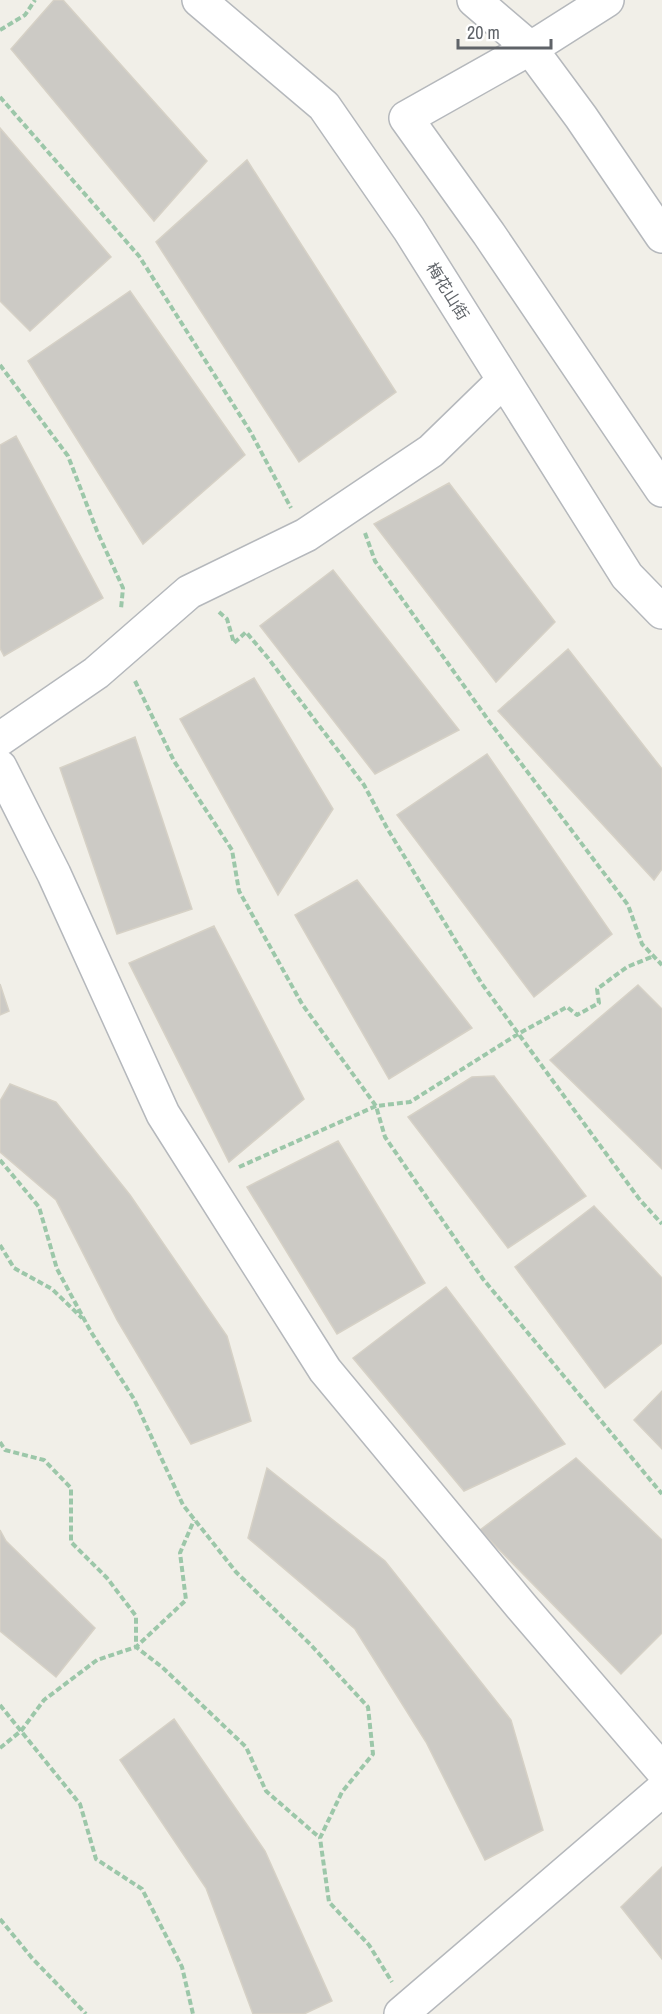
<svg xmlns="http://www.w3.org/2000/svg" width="662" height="2014" viewBox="0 0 662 2014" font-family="'Archivo Narrow','Noto Sans SC',sans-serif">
  <rect width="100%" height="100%" fill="#f1efe8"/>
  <path fill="#cccac5" stroke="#d6d1c6" stroke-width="1.5" d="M54,0H63L207,161L154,221L11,49Z
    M0,128L111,257L30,331L0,301Z
    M247,160L396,392L299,462L156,242Z
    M130,291L245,455L143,544L28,361Z
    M16,436L103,598L4,656L0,648V445Z
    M449,483L555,622L496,682L374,524Z
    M333,570L459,730L375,774L260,626Z
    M568,649L662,769V869L654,880L498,711Z
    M254,678L333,809L278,895L180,719Z
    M135,737L192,909L117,934L60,768Z
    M487,754L612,934L534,997L397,815Z
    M357,880L472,1028L389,1079L295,915Z
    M214,926L304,1099L229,1162L129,963Z
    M0,984L9,1011L0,1015Z
    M638,985L662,1009V1169L550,1060Z
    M494,1076L586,1196L508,1248L408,1117L472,1077Z
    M10,1084L56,1102L130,1195L227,1336L251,1421L191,1444L117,1320L56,1200L0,1152V1101Z
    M338,1141L425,1283L337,1334L247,1187Z
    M594,1206L662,1278V1343L605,1388L515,1267Z
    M446,1287L565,1444L464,1491L353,1358Z
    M662,1391V1449L634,1420Z
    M576,1458L662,1540V1633L621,1674L480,1530Z
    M267,1468L385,1561L511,1720L543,1830L485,1860L426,1742L355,1629L248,1538Z
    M0,1530L6,1541L95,1628L56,1677L0,1631Z
    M174,1719L265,1851L332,2001L304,2014H253L206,1888L120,1760Z
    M662,1867V1959L621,1907Z"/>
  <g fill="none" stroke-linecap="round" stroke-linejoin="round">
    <defs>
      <path id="minor" d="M199,0L324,106L409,229L627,576L662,612
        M474,0L530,48L581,117L662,236
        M607,0L541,42L406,118L489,234L662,490
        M0,739L96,673L189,592L306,535L431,451L504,380
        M0,767L54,874L163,1114L325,1370L521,1606L662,1770
        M401,2014L662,1790"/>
    </defs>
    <use href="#minor" stroke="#b5b8bc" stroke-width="36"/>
    <path stroke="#9cc7a9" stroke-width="4" stroke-dasharray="6 3" stroke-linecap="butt" d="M0,30L25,15L35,0
      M0,97L139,256L250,431L291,508
      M0,365L68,456L97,531L123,588L121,609
      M365,533L375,561L489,721L628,905L642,944L662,965
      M219,612L227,619L234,643L246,632L268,658L364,785L387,828L482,984L640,1200L662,1224
      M135,681L174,761L232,850L239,891L302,1004L376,1106L385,1137L483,1279L662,1494
      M0,1160L39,1207L57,1269L91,1332L134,1399L183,1505L236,1572L310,1644L368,1707L373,1754L342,1792L320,1838L329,1902L369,1945L392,1982
      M239,1167L376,1106L410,1102L518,1034L567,1007L577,1015L599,1003L597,989L627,967L654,956
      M0,1245L14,1268L52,1289L82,1318
      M0,1442L5,1450L44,1460L71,1488V1542L107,1578L136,1616V1647L162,1667L246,1747L266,1791L320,1838
      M0,1705L80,1804L96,1859L142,1889L182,1967L193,2014
      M0,1748L21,1731L44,1700L97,1660L136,1647L186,1600L180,1553L194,1520
      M0,1919L32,1958L86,2014"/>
    <use href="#minor" stroke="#fff" stroke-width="33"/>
  </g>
  <g text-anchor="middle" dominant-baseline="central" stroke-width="5" stroke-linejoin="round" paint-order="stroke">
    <g font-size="16" fill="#5f6368" stroke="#fff">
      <text transform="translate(448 291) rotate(58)">梅花山街</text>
    </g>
  </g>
  <path d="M458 39v9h93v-9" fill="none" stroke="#5f6368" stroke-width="3"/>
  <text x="467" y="39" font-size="18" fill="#5f6368" stroke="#ffffff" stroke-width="4.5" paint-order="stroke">20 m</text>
</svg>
